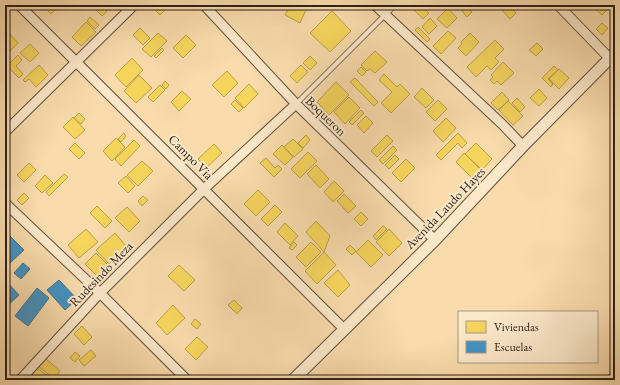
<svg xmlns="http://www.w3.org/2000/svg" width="620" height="385" viewBox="0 0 620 385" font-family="'EB Garamond',serif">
  <rect width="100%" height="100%" fill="#f9dbac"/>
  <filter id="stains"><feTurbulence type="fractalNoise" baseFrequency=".005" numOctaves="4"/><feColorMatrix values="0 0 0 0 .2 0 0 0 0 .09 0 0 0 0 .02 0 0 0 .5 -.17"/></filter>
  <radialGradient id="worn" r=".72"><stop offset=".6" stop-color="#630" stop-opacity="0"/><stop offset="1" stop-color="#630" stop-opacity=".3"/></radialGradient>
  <path fill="#f6d55c" stroke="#b99f48" d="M43,5H60L51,14Z
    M101,5L107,11L102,16L96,10Z
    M115,5H126L128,7L123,13Z
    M156,5H162L166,9L160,15L153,8Z
    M290,5H308L300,23L285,15Z
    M419,5L429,13L423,19L414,10Z
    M505,5H509L516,13L510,19L501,9Z
    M591,5H612L602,15Z
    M466,7L472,12L467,17L462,11Z
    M448,8L457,18L447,28L437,19Z
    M332,11L351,31L330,52L310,33Z
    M90,17L99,25L95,29L87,21Z
    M430,18L437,26L429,34L422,27Z
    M86,22L96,32L81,46L72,37Z
    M602,23L608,28L602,35L596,29Z
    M418,27L430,39L427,42L415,30Z
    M140,28L150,38L143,45L133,35Z
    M448,31L456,38L441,54L433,46Z
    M158,33L167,41L151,57L142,49Z
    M470,33L479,42L466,56L458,48L462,44L461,42Z
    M10,34L18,43L5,56V39Z
    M186,35L196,45L183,58L173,48Z
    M495,40L504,49L495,58L499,62L491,70L487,66L476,77L467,67Z
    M537,43L543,49L536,56L529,50Z
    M30,44L39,53L30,62L20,53Z
    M162,48L164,50L156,58L154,56Z
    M375,51L387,62L375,73L370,69L367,71L361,65Z
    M18,55L22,60L16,66L23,74L19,78L7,66Z
    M310,56L317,63L310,70L303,63Z
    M132,58L143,70L126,87L115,75Z
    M503,62L514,73L501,85L497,81L494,84L490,80L493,77L491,75Z
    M39,65L48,75L36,87L29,79L25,82L23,80Z
    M301,65L308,72L297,83L290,76Z
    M554,66L558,70L548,79L553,84L551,87L542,78Z
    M361,67L366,72L362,76L357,71Z
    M559,69L569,78L559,89L549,79Z
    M227,71L238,83L224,97L212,85Z
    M384,74L397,87L400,84L410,94L391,113L381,103L392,92L379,80Z
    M139,75L152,88L136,103L124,91Z
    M355,78L378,102L374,106L350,82Z
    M165,81L169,85L166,89L162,85Z
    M336,82L349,95L329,115L317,102Z
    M249,84L258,94L244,108L235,98Z
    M160,85L165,90L153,102L148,97Z
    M422,88L434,100L426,108L414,97Z
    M539,89L547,98L539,106L530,98Z
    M182,91L191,99L179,111L171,102Z
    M502,92L509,100L498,110L491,103Z
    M349,97L360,108L345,124L334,112Z
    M517,98L525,107L520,112L512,103Z
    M235,100L243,108L239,112L231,104Z
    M438,100L447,109L435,121L426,112Z
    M508,101L523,116L513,125L499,110Z
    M361,110L364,113L352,125L349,122Z
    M79,113L85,119L81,124L74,118Z
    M366,116L373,123L364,133L357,125Z
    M73,117L85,130L75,139L63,127Z
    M446,118L456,128L443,142L433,131Z
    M124,133L126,136L121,142L118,139Z
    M458,133L467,143L462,148L458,143L441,160L436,155Z
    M306,135L310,140L303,148L298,143Z
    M387,135L393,141L377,157L371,151Z
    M116,138L125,147L112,161L103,151Z
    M293,139L303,149L294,157L284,147Z
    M134,140L140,146L121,166L115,159Z
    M75,143L85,153L79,159L69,149Z
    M476,143L492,159L482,170L465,154Z
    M214,144L222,153L206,168L198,159Z
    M282,145L293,157L285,165L273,154Z
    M393,146L397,150L383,164L379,160Z
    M308,152L317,161L300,178L291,169Z
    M464,153L481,170L473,179L456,162Z
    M395,155L399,159L389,169L385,165Z
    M266,158L275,168L278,165L282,169L274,177L260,163Z
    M406,159L415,168L401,182L392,173Z
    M142,161L153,171L138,186L127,175Z
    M29,163L36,170L24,182L17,175Z
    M316,165L329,179L320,188L307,174Z
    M64,174L68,177L49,196L46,192Z
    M45,175L53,183L42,193L35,186Z
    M126,176L135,186L128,193L118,183Z
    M334,181L344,191L333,202L324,192Z
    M258,190L270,202L256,216L244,204Z
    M24,193L29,198L22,205L17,200Z
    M344,194L356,206L348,213L337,201Z
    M143,196L148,200L142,206L138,201Z
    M275,205L282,212L268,226L261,219Z
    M97,206L112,221L105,228L90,213Z
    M127,207L140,221L129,232L115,218Z
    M361,212L368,219L361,226L354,219Z
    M316,221L330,236L324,252L306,232Z
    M285,223L298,236L290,245L277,232Z
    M383,226L387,229L376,240L373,236Z
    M86,229L98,242L79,258L68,245Z
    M389,229L402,243L389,256L376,242Z
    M115,233L127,247L109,264L96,250Z
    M368,240L383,255L371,267L356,252Z
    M294,242L297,245L292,250L289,248Z
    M311,242L321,252L306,267L296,257Z
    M350,245L356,251L352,255L346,249Z
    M324,252L336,265L317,284L305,271Z
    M96,253L110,267L99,278L85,264Z
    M179,265L195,280L184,291L168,276Z
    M338,270L350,285L338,297L324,283Z
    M234,300L242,308L237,314L228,305Z
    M173,305L185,318L167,335L156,323Z
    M195,319L201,324L197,329L191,324Z
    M82,326L92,337L84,345L74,334Z
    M197,337L208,347L196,360L185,349Z
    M91,350L96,356L84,366L79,360Z
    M75,352L80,356L75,362L70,358Z
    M45,358L60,371L54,379L38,366Z
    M37,368L49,377L46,380H38L31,375Z"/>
  <path fill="#4393c3" stroke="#3c7090" d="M5,231L24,250L10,263L5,258Z
    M23,263L30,269L21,279L14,273Z
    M59,280L77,299L65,310L47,290Z
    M6,281L19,295L5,308V282Z
    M37,288L49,298L28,326L15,316Z"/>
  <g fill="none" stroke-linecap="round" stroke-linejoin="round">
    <defs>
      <path id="service" d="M296,104L395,5"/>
      <path id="minor" d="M19,5L344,329
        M204,5L296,104L435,240
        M375,5L502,124L523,146
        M558,5L615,64
        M5,132L134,5
        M5,203L100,293L187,380
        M20,380L100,293L204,189L296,104
        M611,380L615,376"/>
      <path id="tertiary" d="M293,380L435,240L523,146L615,53"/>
    </defs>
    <use href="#service" stroke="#5f4f3e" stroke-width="6"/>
    <use href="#minor" stroke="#5f4f3e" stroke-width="11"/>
    <use href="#tertiary" stroke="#5f4f3e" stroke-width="13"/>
    <use href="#service" stroke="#fbe8c9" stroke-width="4.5"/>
    <use href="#minor" stroke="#fbe8c9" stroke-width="9"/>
    <use href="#tertiary" stroke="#fbe8c9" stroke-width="11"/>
  </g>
  <g text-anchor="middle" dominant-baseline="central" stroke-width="4" stroke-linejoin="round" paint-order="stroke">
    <g font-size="13" fill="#2c2019" stroke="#fbe8c9">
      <text transform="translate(326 116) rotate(44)">Boqueron</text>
      <text transform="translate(191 157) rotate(45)">Campo Via</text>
      <text transform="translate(445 208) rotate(-46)">Avenida Laudo Hayes</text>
      <text transform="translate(101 274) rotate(-46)">Rudesindo Meza</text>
    </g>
  </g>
  <rect width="620" height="385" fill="none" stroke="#f9dbac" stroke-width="20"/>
  <rect x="6" y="6" width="608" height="373" fill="none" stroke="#2c2019" stroke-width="2"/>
  <rect x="10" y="10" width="600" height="365" fill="none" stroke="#2c2019"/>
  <rect x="458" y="311" width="140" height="52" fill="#fbe8c9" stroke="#a89883"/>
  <rect x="466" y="321" width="20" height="12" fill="#f6d55c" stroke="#a89883"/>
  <text x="494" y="331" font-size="12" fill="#2c2019">Viviendas</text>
  <rect x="466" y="341" width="20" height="12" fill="#4393c3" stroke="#a89883"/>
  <text x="494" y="351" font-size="12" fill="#2c2019">Escuelas</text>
  <rect width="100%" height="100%" filter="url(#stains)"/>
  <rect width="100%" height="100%" fill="url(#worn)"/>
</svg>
